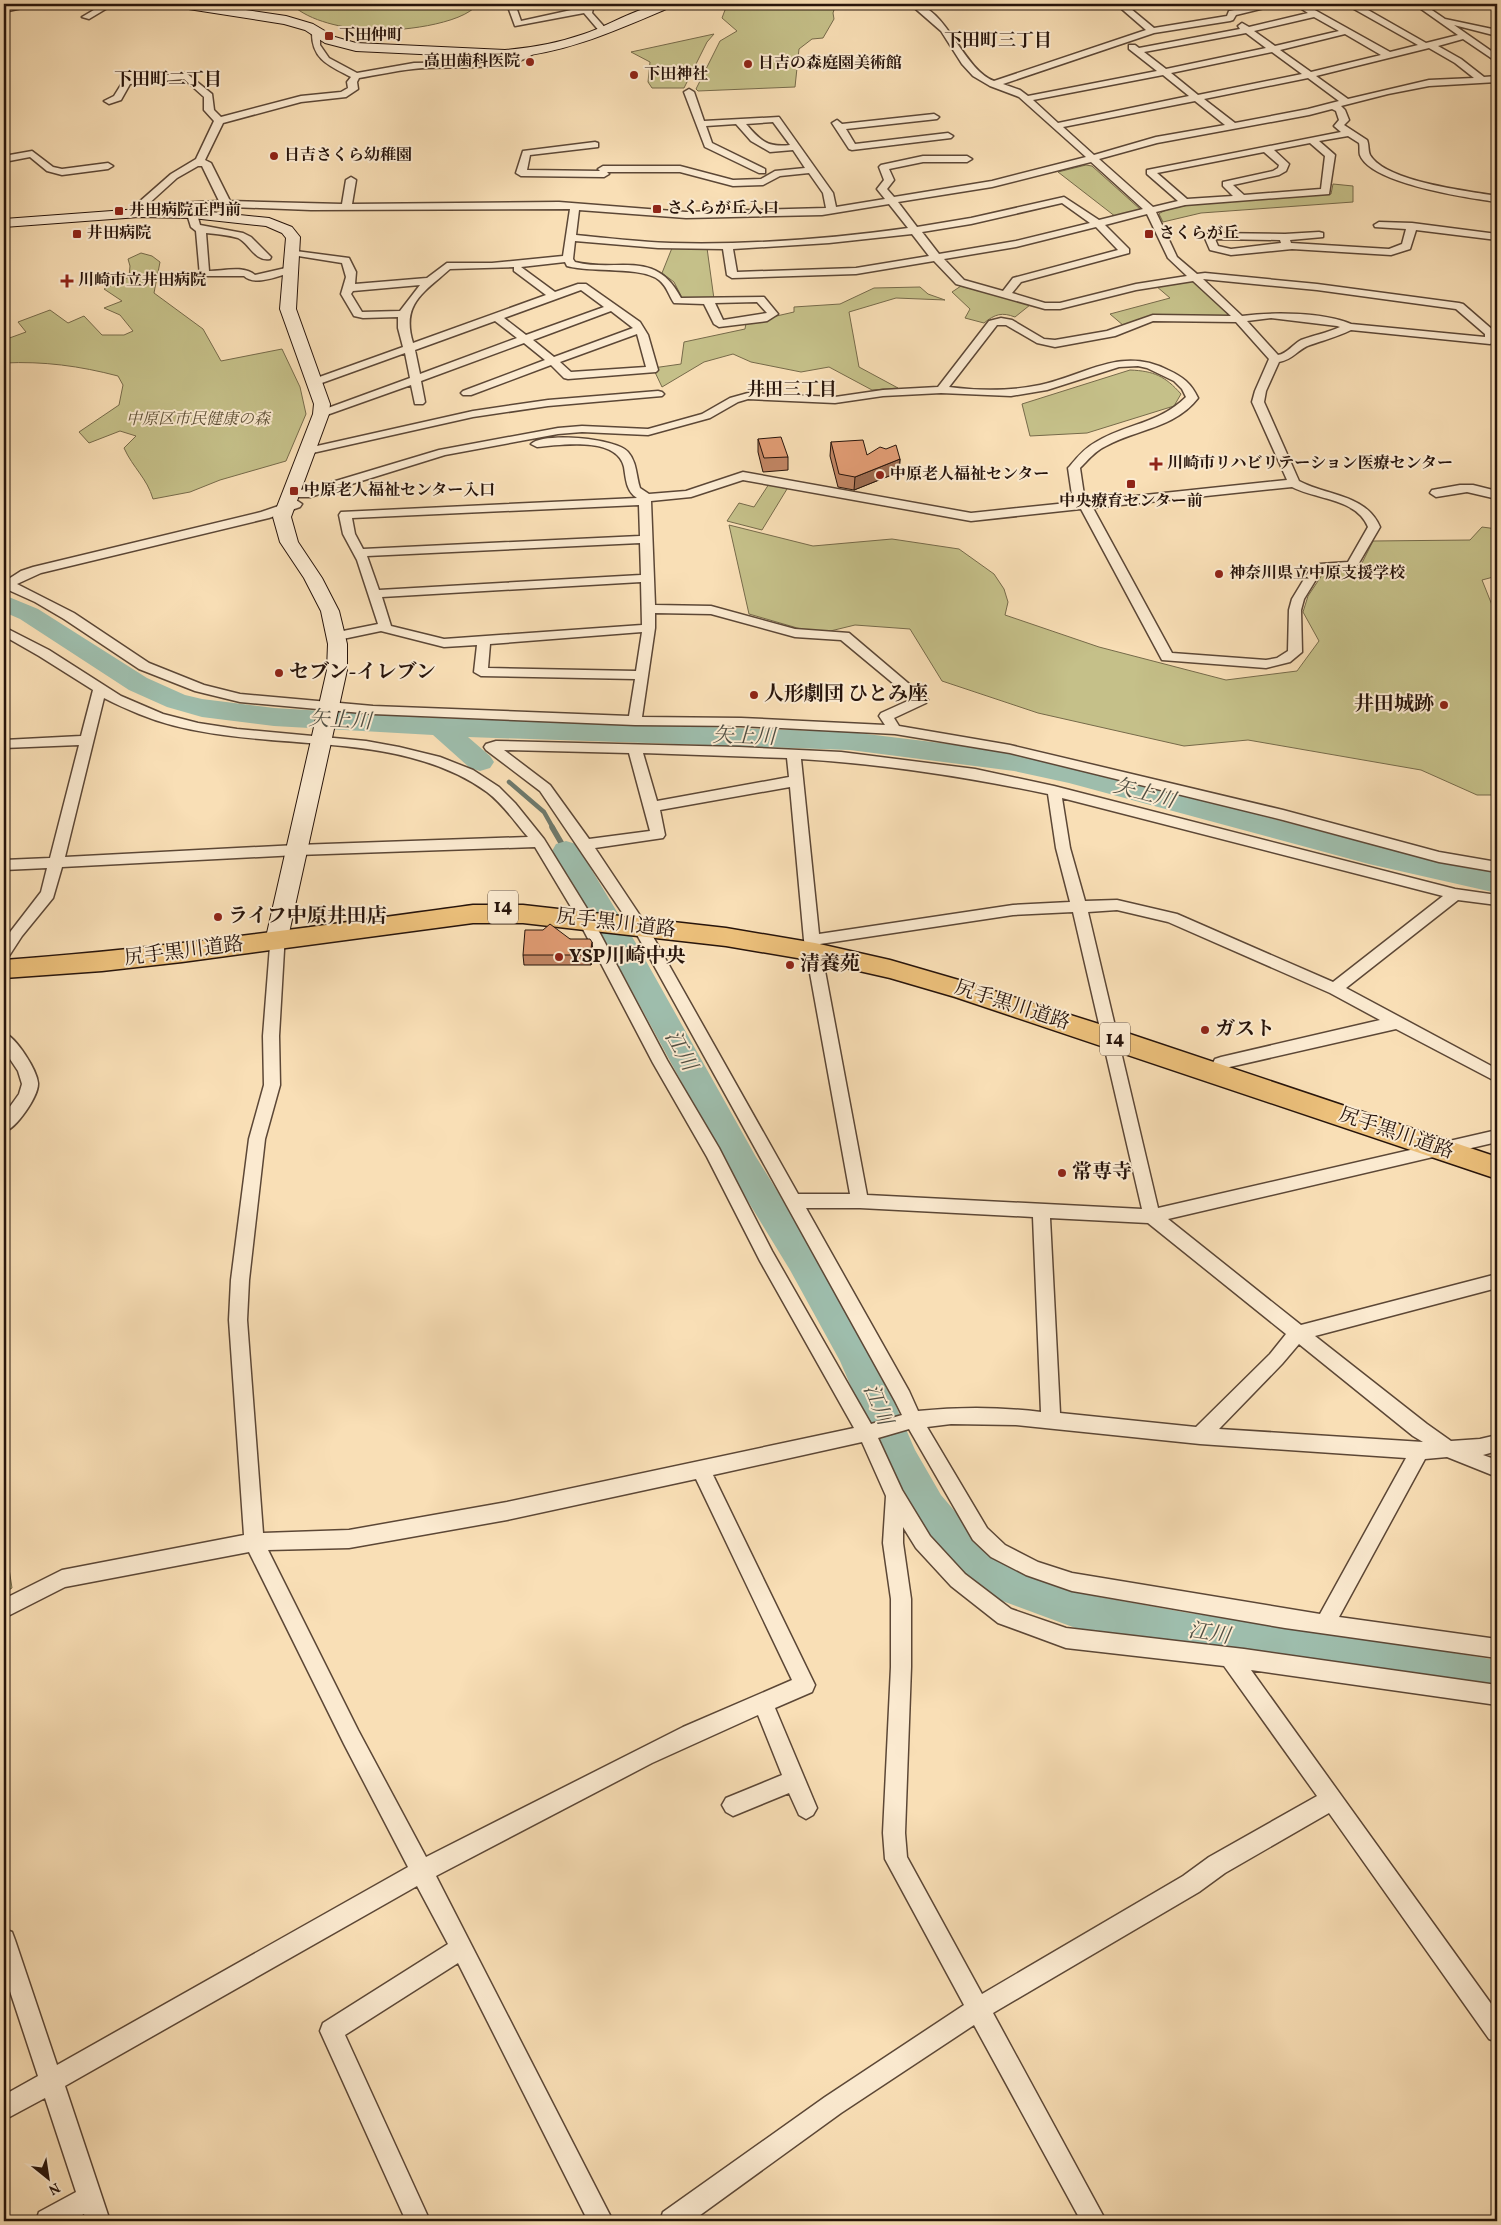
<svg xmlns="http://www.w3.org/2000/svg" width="1501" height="2225" viewBox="0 0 1501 2225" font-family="Vollkorn,'Noto Serif JP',serif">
  <rect width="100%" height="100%" fill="#f9dfb6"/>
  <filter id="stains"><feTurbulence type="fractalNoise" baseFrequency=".004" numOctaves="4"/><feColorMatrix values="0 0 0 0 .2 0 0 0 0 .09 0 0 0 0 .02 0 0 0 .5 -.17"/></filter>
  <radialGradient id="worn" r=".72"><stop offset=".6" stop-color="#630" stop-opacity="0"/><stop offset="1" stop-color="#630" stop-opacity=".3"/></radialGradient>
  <path fill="#c5c089" stroke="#766a4a" d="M291,4H478C462,25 396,32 369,30C344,28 310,22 291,4Z
    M733,4H836L833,13L834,19L823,38L812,39L799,49L795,87L698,91L696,89L720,41L737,31L722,18L725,10Z
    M714,34L707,42L684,88H652L648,82L650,62L631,52Z
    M1086,165L1092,166L1140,209L1139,211L1116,217L1058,172Z
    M1333,184L1353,186V202L1201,213L1163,222L1159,214C1173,200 1304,196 1331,194Z
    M672,248H707L714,299L682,298L674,282L662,273Z
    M141,253L152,256L160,262L154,293L203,329L221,361L282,349L300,387L306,414L286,461L220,480L190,492L153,499C147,478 133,468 124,448L136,436L120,431L89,443L79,432L119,405L123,385L118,376C80,366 43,361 4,363V340L26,332L18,322L50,310L68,323L84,316L102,335H124L133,331L120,315L104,308L122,301L104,289L129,277L130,266L128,259Z
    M1189,281L1195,282L1230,314L1227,317C1193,319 1153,308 1124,326L1110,314L1170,298L1156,286Z
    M961,286L1030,305L1015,317C1002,312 995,314 984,323L965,318L970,309L952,292Z
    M920,287L928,294L945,300L896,298L849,312L859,367L898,388L872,390L829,367L801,372L751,362L733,354L704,362L662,387L653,368L681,364L684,342L745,329L746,323L794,312V307L840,304L874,288Z
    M1130,370C1154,371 1165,376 1181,394L1174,406L1087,433L1030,436L1022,404Z
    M769,484L787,489L762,530L727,521L739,503L754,507Z
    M729,525L813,546L892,539L959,549L994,574L1004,589L1008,602L1005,615L1099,647L1226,680L1297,671L1319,641L1303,612L1308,596L1324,572L1352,571L1360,567L1373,541L1470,540L1482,527L1497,529V576L1482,580L1494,610L1497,612V795H1477L1421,770L1248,740L1184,746L1038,713L942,681L910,629L855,625L818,634L749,614Z
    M4,1536L12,1588L4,1593Z"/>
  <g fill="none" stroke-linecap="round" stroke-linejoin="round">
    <path stroke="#6e796c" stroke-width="4.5" d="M509,782L544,812L553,828"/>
    <path stroke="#6e796c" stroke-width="5.5" d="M552,827L566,851"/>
    <path fill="#9ebdac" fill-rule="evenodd" d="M4,595L38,609L147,678L185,695L202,699L274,708L440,718L850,732L957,745L1014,753L1069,765L1369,844L1497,873V893L1369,864L1069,783L1014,771L850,750L468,737L490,756L494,762L490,768L480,771L470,768L433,735L274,726L202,717L167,707L129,690L20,619L4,612Z
      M566,841L576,844L637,945L756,1157L814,1250L869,1344L915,1450L941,1495L969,1528L1004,1562L1017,1570L1089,1595L1189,1613L1300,1628L1497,1660V1699L1446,1692L1300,1666L1189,1651L1089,1633L989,1596L976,1588L941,1554L915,1519L887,1471L840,1361L790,1270L732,1175L608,947L552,851L556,844Z"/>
    <defs>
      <path id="street" d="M23,4H31V6L4,12V8Z
        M104,4H114L89,19L82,17Z
        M507,4H515L521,21L585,7L586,4H594L592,13L608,31L601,33L584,13L515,26Z
        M910,4C945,2 961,68 994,81L1146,30L1116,4H1125L1154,28L1227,16L1229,11L1266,4H1281L1236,15L1233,20L1230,21L1154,33L1003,84L1020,90L1028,96L1157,71L1129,49V45H1135L1139,48L1240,29L1238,26L1242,23L1249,27L1308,13L1294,4H1304L1390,52L1418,45L1354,9L1353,4H1361V6L1426,43L1458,35L1414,4H1423L1445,19L1497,30V36L1454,25L1497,55V62L1463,39L1438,46L1461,59L1484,77L1497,76V82L1429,86L1388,94L1341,106L1345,110L1349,120L1344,125L1367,140C1369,144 1368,151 1370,155C1386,182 1468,191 1497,196V202C1469,198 1371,184 1360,155C1359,152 1360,146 1359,143L1348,136L1319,141L1335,155L1329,194L1185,205L1156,212L1177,257L1197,274L1205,273L1317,284L1459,303L1463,304L1494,331L1495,341L1490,344L1351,330C1337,337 1324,340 1310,345C1298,349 1293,360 1279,362L1266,391L1264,402L1299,481C1327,496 1366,494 1380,527L1356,568L1320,573L1304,599L1301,610L1302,652L1290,662L1266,668L1162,660L1081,509L971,521L743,480L691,497L651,501L655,605L711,606L795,629L849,633L928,700L926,703L894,718L899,726L1010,745L1283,810L1439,852L1497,862V872L1439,862L1283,820L1010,753L895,734L741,726L635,725L373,714L240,702L195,691L139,669L64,619L35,602L4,588V579L7,580L21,571L33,567L261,512L296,500L302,504L300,507L269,518L41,573L17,584L74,613L149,663L204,685L240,694L373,706L629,716L635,679L481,676L474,672L477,645L444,647L381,631L338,640L333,639L332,636L333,633L378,624L357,560L343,534L339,515L341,512L637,498C626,491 626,479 624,467C617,436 560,445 537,447L531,444C543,432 616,438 628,452C637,462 636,476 640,488L649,494L686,491L743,472L971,513L1077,502L1072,495L1068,468L1070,466C1078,456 1085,448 1096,442C1127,423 1157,425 1186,397L1182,389L1174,381L1147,368L1138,366L1119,367L1047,390L1011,396L941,393L883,396L835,403L748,399L738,402L710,418L648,435L582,432L558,434L445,455L310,497H287L285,494L287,491L309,489L439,450L558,428L582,426L648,429L702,414L730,398L748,393L835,397L883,390L938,387L989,321L1001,318L1012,320L1044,339L1055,340L1107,331L1153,315L1231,316L1193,281L1136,290L1060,309H1045L956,284L934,261L856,274L732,278L727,275L723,249L658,248L575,241L573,259L575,262C618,273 655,248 681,298L764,297L778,314L767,321L719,327L714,324L704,304L674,303C669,296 667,286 659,280C641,266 593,273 567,266L565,262L521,267L555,292L578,284H586L640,322L648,335L658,370L656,372L568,379L564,378L551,365L471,395H463L461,393L463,391L545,360L524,343L421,381L425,402L423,404H415L411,385L321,417L317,416L315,414L317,412L410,378L405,353L319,384L315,385L309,382L311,380L403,347L398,328V317L363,318L354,316L341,294L346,277L342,263L292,255L288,254V250L349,258L356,272L355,284L427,278L447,263H492L563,256L570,209L311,210L204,206L157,210L139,216L134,213L138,203L171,174L196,159L214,121L204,110V97L184,79L130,84L121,100L109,104L104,101L114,96L124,80L186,73L212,94L214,110L221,117L301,96L341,92L348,88L347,82L351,77C330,66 312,60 312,33L316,30L320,33V45L329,58L357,73L414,63L480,62L516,56L530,50L534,53C512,73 442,65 413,69C395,71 377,75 359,78L357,82L358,89L346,97L301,102L223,123L205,160L211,163L230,201L342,204L346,180L351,177L356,180L352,204L559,202L686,212L826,208L823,193L809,173L780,176L763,185L733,186L680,172H607L609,174L604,177L521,176L516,173L523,151L595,142L598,143V147L530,155L527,170L600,171L598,169L603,166H680L733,180L761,179L775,171L805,168L793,150L770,152L751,141L736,124L706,126L712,143L765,169V173H759L705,147L684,92L689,89L694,92L704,121L779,117L833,193L836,207L885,199L877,189L884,180L879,167L881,165L923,156H967L972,159L967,162H923L889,169L894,180L887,189L894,197L992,181L1086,157L1019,97L990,86L973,76L962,64L941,31ZM1314,17L1339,31L1275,46L1254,31ZM1246,33L1266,48L1166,69L1144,52ZM1345,34L1381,55L1311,72L1280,50ZM1429,48L1455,63L1474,78L1429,80L1348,99L1316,76ZM1272,52L1302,74L1198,95L1171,73ZM1163,75L1189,96L1058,123L1033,100ZM1308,78L1339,101L1308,109L1235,123L1204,99ZM1195,101L1225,125L1156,137L1094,155L1063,127ZM1332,109L1336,111L1339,120L1334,126L1341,132L1147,170V174L1178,201L1153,207L1099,159L1157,143L1309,115ZM773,122L790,145C767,148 760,140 746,124ZM1310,143L1325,156L1321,189L1244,195L1233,185L1279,175L1286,171L1289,164L1274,150ZM1264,152L1279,165L1278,168L1273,171L1223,182V186L1233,196L1187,199L1157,173ZM1091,162L1143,209L1099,220L1064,197L971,218L917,227L898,202L992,187ZM198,166H202L219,201L155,204L145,207L177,178ZM1062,203L1090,223L1016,241L939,254L922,232L971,224ZM889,204L908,228C830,239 750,245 671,243C640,242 608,238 576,235L579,210L686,218L822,215ZM1147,214L1168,258L1187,276L1136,284L1060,303H1045L1012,293L1021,282L1129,253V249L1105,225ZM1096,227L1118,250L1013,278L1003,291L964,280L944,259L1016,247ZM912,234L929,256L856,268L737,272L733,249L829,243ZM514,267V271L546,295L413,343C401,304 423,293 450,269ZM1203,279L1317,290L1456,309L1485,334V337L1351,324C1322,312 1273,312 1242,316ZM420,285L400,311L362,312L351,294L353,291ZM581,290L604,307L526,335L504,318ZM757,302L767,313L723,320L715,303ZM611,311L633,328L554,357L533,340ZM1271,318L1337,326L1340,327C1327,333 1314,335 1301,340C1293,344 1287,354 1278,355L1247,321ZM495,321L517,338L420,374L415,350ZM1153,321L1236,322L1269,359L1255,391L1252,402L1287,480L1088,501L1084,495L1080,468C1088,460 1095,451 1106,446C1137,429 1175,428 1198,398C1191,383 1183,377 1168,370C1121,346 1086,375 1040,385C1011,391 979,391 949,387L997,325H1006L1037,343L1055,347L1115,336ZM637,334L646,367L571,372L560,362ZM1292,487C1317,500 1356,498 1368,527L1348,562L1320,564L1309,571L1292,599L1289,610L1288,651L1277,658L1266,660L1172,653L1093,508ZM639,505L640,536L363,549L355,534L352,518ZM640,543L641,575L379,590L367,556ZM641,582L642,625L444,639L391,626L382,597ZM655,613L711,614L795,637L841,640L912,699L881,713L879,716L885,725L741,718L642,717L655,628ZM642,632L636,671L488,668L490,644Z
        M934,114L939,117L937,119L846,129L855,144L948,133L953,136L951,138L852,150L849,149L832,123L837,120L842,124Z
        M32,151L53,167L62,169L108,163L113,166L108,169L62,175L47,171L30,157L4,162V156Z
        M192,211L197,214L200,225L243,233L251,237L271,257L270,259C255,262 249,243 238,238C228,235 216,234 206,233L209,271C223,271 244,265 255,275L290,267L295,270L294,272C280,275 255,287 244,276H200L196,231L191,227L187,214Z
        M1379,222L1412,223L1497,234V240L1416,230L1410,249L1391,255L1292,249L1231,255L1210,250L1204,236L1209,233L1285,234L1319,232L1323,233V237L1290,240L1291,243L1389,249L1402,244L1406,229L1375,227L1374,225ZM1215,239L1280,240L1281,243L1231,249L1218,246Z
        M658,391L662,392L664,394L662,396L548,406L473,417L308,454L302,451L308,448L473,411L548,400Z
        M1460,485H1473L1497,491V499L1467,492L1436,497L1430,493L1432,490Z
        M4,627L49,650L121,696L163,714L198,723L237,729L366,741L399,747L440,757L473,770L499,787L515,803L544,839L586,907L667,1060L719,1148L772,1251L871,1424L902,1415L895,1401L636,933L540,791L486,750L484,747L486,744L496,741L739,747L841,752L975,769L1054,786L1455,889L1497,895V905L1458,900L1346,988L1497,1069V1082L1396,1029L1221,1069L1215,1067L1213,1063L1215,1059L1221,1057L1380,1020L1330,993L1168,922L1117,910L1088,912L1158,1208L1497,1130V1142L1168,1219L1301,1325L1497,1274V1288L1315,1336L1427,1424L1451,1441L1480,1439L1497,1435V1451L1483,1455L1497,1460V1477L1447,1457L1425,1459L1339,1617L1497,1639V1658L1285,1628L1072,1591L1026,1575L991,1557L973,1540L909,1429L878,1438L902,1490L930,1536L965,1574L1011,1609L1066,1628L1244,1649L1497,1685V1705L1251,1670L1497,2012V2042L1489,2039L1329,1813L1225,1873L1199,1892L993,2013L1106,2221H1081L974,2025L841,2113L692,2221H660L663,2212L825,2097L964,2005L885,1859L883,1833L891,1667V1599L883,1543L886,1496L862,1442L713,1475L815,1685L812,1692L775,1708L817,1808L813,1815L806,1819L799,1815L789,1793L733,1816L726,1812L722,1805L726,1798L782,1775L758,1715L652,1763L436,1876L613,2221H588L458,1963L345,2035L430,2221H406L320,2031L323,2023L448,1944L417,1886L65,2086L110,2221H86L84,2214L71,2221H36L39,2212L76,2192L45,2098L4,2120V2095L38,2076L4,1973V1929L12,1932L15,1940L57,2065L408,1867L344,1744L249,1552L65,1587L4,1618V1599L62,1570L244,1535L229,1320L231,1280L249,1139L264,1085L263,1036L271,933L273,929L278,928L283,929L285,933L279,1036L280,1085L265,1139L249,1280L247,1320L263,1533L349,1530L507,1502L854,1428L760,1261L707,1157L653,1063L574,912L535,847L297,855L62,867L53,898L22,936L9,956L4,957V940L41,892L47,868L4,870V860L50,858L79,745L4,748V740L81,736L93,690L39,656L4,636ZM104,698C115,704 127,709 139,714C248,759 390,722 487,792C503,804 515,822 528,837L297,845L65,857ZM504,750L629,753L650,831L589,839L550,785ZM643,753L787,758L789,777L657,801ZM801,759C884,764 966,777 1048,794L1056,848L1070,902L1013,905L819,934ZM790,787L804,940L850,1194H798L647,926L595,848L663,838L665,835L660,810ZM1062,798L1443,896L1333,982L1177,914L1117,900L1085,901L1070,848ZM1073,912L1142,1209L867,1195L820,944L1013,915ZM806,1208H860L1033,1217L1041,1412C1000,1407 959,1407 918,1411L909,1391ZM1050,1218L1148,1223L1286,1334L1270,1354L1196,1427L1060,1413ZM1299,1344L1413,1436L1423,1442L1219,1429L1282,1364ZM951,1424L1016,1425L1200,1444L1406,1458L1320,1614L1072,1573L1038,1562L1005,1545L987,1528L927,1427ZM696,1479L792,1680L683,1727L426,1857L358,1730L268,1550L349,1548L507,1520ZM903,1527L916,1548L951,1586L998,1623L1066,1648L1224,1666L1317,1796L1209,1857L1183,1876L982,1994L907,1857L905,1833L911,1667V1599L903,1543Z
        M4,1033C16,1037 37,1070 38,1083C39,1096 16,1129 4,1132V1115L19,1094L22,1084L18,1071L4,1050Z"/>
      <path id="secondary" d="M176,4H205L286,16L313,24L335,37L356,43L505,50C532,48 558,43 584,34C611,25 645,2 673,4L671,7C617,30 565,54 505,58L356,51L325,43L305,30L284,24L182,8Z
        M139,209L192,210L269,218L292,227L300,237L296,309L330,404L329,414L291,517L298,542L322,578L339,611L347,644V670L289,933L286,939L278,941L270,939L267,933L327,670L328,644L321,611L304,578L280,542L273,517L313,414L314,404L280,309L286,238L282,233L266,226L192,218L139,217L4,227V219Z"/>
      <path id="primary" d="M473,905H523L726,928L815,943L890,960L969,983L1118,1030L1497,1157V1179L955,997L890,978L815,961L726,946L523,923H473L182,962L102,971L4,978V960C161,949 317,926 473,905Z"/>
    </defs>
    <use href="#street" stroke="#5c4736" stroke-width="3"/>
    <use href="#secondary" stroke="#27140b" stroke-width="2"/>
    <use href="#primary" stroke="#27140b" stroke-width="3"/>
    <use href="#street" fill="#fbead0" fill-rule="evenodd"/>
    <use href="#secondary" fill="#fbead0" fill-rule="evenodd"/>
    <use href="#primary" fill="#ecc07b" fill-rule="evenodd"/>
  </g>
  <path fill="#c28664" stroke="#27140b" d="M758,439L788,457V470L763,472L758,452Z
    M831,442L867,455L900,459L899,472L854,490L838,487L830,456Z
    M570,939L593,952L591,965H524L523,955Z"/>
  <path fill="#9e6d51" stroke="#27140b" d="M900,459L899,472L854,490L855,477Z
    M592,942L593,952L591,965L590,955Z"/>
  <path fill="#e19c74" stroke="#27140b" d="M781,437L788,457L764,458L758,439Z
    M863,440L867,455L880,447L886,449L896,445L900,459L855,477L839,474L831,442Z
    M550,924L570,939H590L592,942L590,955H523L525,930H543Z"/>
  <g fill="#8f2418" stroke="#fbead0" stroke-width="2">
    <rect x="324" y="31" width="10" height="10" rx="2.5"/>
    <circle cx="530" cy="62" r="5"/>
    <circle cx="748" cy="64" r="5"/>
    <circle cx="634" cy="75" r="5"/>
    <circle cx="274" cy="156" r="5"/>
    <rect x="652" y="204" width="10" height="10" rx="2.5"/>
    <rect x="114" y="206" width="10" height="10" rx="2.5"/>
    <rect x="72" y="229" width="10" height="10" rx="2.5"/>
    <rect x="1144" y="229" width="10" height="10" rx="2.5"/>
    <path d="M64.5 273.5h5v5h5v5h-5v5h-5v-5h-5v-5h5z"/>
    <path d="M1153.5 456.5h5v5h5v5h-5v5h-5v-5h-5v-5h5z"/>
    <circle cx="880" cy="475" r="5"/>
    <rect x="1126" y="479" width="10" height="10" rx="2.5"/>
    <rect x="289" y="486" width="10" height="10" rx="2.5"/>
    <circle cx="1219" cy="574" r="5"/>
    <circle cx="279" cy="673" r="5"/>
    <circle cx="754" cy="695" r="5"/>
    <circle cx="1444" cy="705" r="5"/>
    <circle cx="218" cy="917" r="5"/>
    <circle cx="559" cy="957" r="5"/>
    <circle cx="790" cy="965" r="5"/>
    <circle cx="1205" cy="1030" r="5"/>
    <circle cx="1062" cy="1173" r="5"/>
  </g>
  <g text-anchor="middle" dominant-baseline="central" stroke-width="4" stroke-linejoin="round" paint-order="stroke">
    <g font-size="16" font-weight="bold" fill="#27140b" stroke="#fbead0" text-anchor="start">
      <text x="339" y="36">下田仲町</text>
      <text x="520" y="62" text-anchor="end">高田歯科医院</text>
      <text x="758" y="64">日吉の森庭園美術館</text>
      <text x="644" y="75">下田神社</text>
      <text x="284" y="156">日吉さくら幼稚園</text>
      <text x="667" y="209">さくらが丘入口</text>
      <text x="129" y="211">井田病院正門前</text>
      <text x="87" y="234">井田病院</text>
      <text x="1159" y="234">さくらが丘</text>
      <text x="78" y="281">川崎市立井田病院</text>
      <text x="1167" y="464">川崎市リハビリテーション医療センター</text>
      <text x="890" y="475">中原老人福祉センター</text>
      <text x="304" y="491">中原老人福祉センター入口</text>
      <text x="1131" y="502" text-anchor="middle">中央療育センター前</text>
      <text x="1229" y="574">神奈川県立中原支援学校</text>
    </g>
    <g font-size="16" font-style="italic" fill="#5e5037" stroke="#fbead0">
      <text x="198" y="420">中原区市民健康の森</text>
    </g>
    <g font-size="18" font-weight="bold" fill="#27140b" stroke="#fbead0">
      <text x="998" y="41">下田町三丁目</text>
      <text x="168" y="80">下田町二丁目</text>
      <text x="792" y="390">井田三丁目</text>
    </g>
    <g fill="#fbead0" stroke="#675446" stroke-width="1">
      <rect x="488" y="890.5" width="30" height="33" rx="4"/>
      <rect x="1100" y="1022.5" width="30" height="33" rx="4"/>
    </g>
    <g font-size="19" font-weight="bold" fill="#27140b">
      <text x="503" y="907">14</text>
      <text x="1115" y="1039">14</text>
    </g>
    <g font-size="20" font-weight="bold" fill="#27140b" stroke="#fbead0" text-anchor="start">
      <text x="289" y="673">セブン-イレブン</text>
      <text x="764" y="695">人形劇団 ひとみ座</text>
      <text x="1434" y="705" text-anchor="end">井田城跡</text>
      <text x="228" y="917">ライフ中原井田店</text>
      <text x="569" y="957">YSP川崎中央</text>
      <text x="800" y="965">清養苑</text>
      <text x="1215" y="1030">ガスト</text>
      <text x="1072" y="1173">常専寺</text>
    </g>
    <g font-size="20" fill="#27140b" stroke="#fbead0">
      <text transform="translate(616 924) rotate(7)">尻手黒川道路</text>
      <text transform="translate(184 952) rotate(-7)">尻手黒川道路</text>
      <text transform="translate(1012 1006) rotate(18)">尻手黒川道路</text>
      <text transform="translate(1396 1134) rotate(19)">尻手黒川道路</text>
    </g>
    <g font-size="21" font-style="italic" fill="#514f43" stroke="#fbead0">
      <text transform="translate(340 721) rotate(3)">矢上川</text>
      <text transform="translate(744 737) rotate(2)">矢上川</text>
      <text transform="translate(1144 794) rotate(15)">矢上川</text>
      <text transform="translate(680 1051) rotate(61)">江川</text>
      <text transform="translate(877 1405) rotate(67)">江川</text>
      <text transform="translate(1209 1634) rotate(9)">江川</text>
    </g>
  </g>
  <rect width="1501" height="2225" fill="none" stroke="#f9dfb6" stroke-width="20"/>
  <rect x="5" y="5" width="1491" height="2215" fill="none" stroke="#27140b" stroke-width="2.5"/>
  <rect x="10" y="10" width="1481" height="2205" fill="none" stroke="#27140b"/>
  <g transform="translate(48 2178) rotate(150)" stroke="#fbead0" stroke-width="4" paint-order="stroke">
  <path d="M0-4L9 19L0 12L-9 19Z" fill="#27140b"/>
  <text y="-8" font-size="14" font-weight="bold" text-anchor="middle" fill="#27140b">N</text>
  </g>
  <rect width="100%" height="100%" filter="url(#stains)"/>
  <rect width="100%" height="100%" fill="url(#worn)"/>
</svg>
